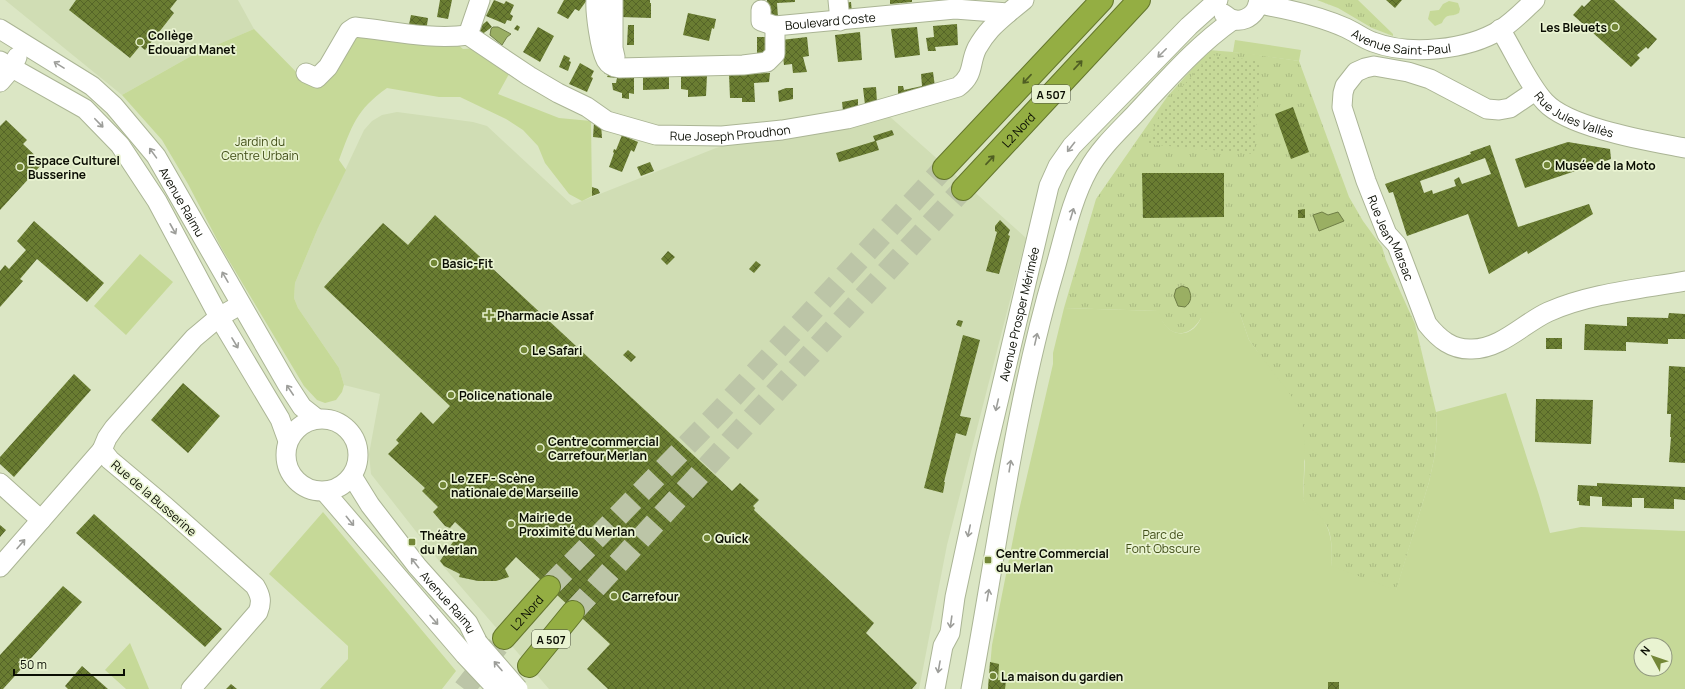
<svg xmlns="http://www.w3.org/2000/svg" width="1685" height="689" viewBox="0 0 1685 689" font-family="Manrope,sans-serif">
  <defs>
    <pattern id="grass-tufts" width="24" height="20" patternUnits="userSpaceOnUse"><rect width="24" height="20" fill="#c6d998"/><path d="M3 7l-1-3M5 7V3M7 7l1-3M15 17l-1-3M17 17v-4M19 17l1-3" fill="none" stroke="#a9b981"/></pattern>
    <pattern id="garden-dots" width="8" height="8" patternUnits="userSpaceOnUse"><rect width="8" height="8" fill="#c6d998"/><path d="M2 2h.1M6 6h.1" fill="none" stroke="#a9b981" stroke-width="1.8" stroke-linecap="round"/></pattern>
    <pattern id="building-cross-hatch" width="8" height="8" patternUnits="userSpaceOnUse"><rect width="8" height="8" fill="#6a7d32"/><path d="M0 0l8 8M0 8l8-8" fill="none" stroke="#556528"/></pattern>
  </defs>
  <rect width="100%" height="100%" fill="#dbe6c4"/>
  <path fill="#d0ddb4" d="M5,0H238L254,29L193,55L122,95Z
    M397,112L473,122L487,126L572,205L716,148L742,140L888,115L1026,238L947,545L919,689H549L443,566L371,474L369,454L380,394L344,385L339,368L298,308L294,298L295,283L318,228L364,130L372,121L382,115Z"/>
  <path fill="url(#grass-tufts)" d="M1317,0H1358L1393,34V36L1372,28L1338,8Z
    M1209,50L1245,53L1299,61L1349,197L1363,221L1382,247L1386,260L1415,324L1436,412L1437,436L1434,459L1429,482L1396,591L1331,567C1332,553 1333,534 1325,523C1318,514 1307,510 1303,499L1305,461L1257,351L1249,340L1240,314L1201,318C1187,342 1165,336 1158,311L1064,308L1096,199L1167,97Z"/>
  <path fill="#c6d998" fill-rule="evenodd" d="M1449,1L1458,3L1460,9L1459,13C1450,18 1447,12 1442,23L1435,26L1428,19L1430,11L1439,10L1443,4Z
    M254,29L308,84L356,34L456,43L463,49L478,48L509,74L498,94L559,118L591,121L592,196L582,201L569,194L545,163L538,146L523,130L506,119L460,97H439L387,88C356,110 352,126 339,160L346,170L318,228L295,283L294,298L298,308L339,368L344,385L342,392L336,400L325,403L317,400L304,386L222,249L188,184L162,140L122,95L193,55Z
    M1235,40L1301,50L1299,61L1233,52Z
    M140,254L173,282L126,335L94,306Z
    M1064,308L1159,311C1165,339 1194,342 1203,313L1236,312L1240,314L1249,340L1292,397L1301,416L1305,440L1303,499C1307,507 1312,509 1319,515C1332,527 1333,550 1331,566L1396,590L1429,482L1434,459L1437,436L1436,412L1506,393L1539,495L1550,533L1581,527L1685,531V689H988L992,645L1017,519L1053,364V353ZM1641,645H1665V669H1641Z
    M323,512L456,671L442,689H320L348,659V646L269,574Z
    M130,643L149,689H126L105,670Z"/>
  <path fill="url(#garden-dots)" d="M1211,55L1261,61L1254,154L1147,144L1162,109Z"/>
  <path fill="#9aaf63" stroke="#6f7e46" d="M493,27H498L511,34L507,37L502,45L490,35L491,29Z
    M1322,212L1328,215L1338,212L1344,221L1319,231L1313,215Z
    M1182,286L1188,288C1192,295 1192,302 1185,307L1178,306L1174,296L1176,289Z"/>
  <path fill="url(#building-cross-hatch)" fill-rule="evenodd" d="M76,0H177L170,9L174,13L145,50L140,46L130,58L69,10Z
    M440,0H452L448,19L437,17Z
    M494,0L504,4L506,1L514,5L510,14L513,16L511,21L507,20L505,24L486,16Z
    M564,0H587L579,11L575,9L568,19L557,13Z
    M620,0H650V3H651V18L620,17Z
    M767,0H795V2L777,3L778,18L768,16Z
    M890,0H912V2L890,4Z
    M1386,0H1402L1395,8Z
    M1591,0H1614L1657,39L1648,49L1646,47L1637,55L1640,58L1631,67L1573,15L1582,5L1584,7Z
    M851,2L852,13L844,14L843,3Z
    M688,13L716,19L714,29L712,28L709,41L683,35Z
    M411,15L428,18L426,32L408,29Z
    M487,21L492,27L481,35L478,28Z
    M957,24L958,45L935,47L936,51H928L926,38L934,37L933,26Z
    M517,25L520,27L518,31L514,29Z
    M628,25H634V45H627Z
    M538,27L554,36L540,62L523,52Z
    M917,27L920,55L895,58L891,29Z
    M860,32L862,60L838,62L835,35Z
    M757,37H769V49L757,58Z
    M807,37L809,56L803,57L807,72L793,73L792,64L784,65L781,40Z
    M564,55L570,58L569,61L571,62L568,71L559,67Z
    M580,63L594,71L591,77L593,78L587,92L569,84Z
    M606,70L634,72V94L629,93V99L622,98V93L613,90L612,83H616L617,78L607,77L608,75L604,73Z
    M933,72L935,87L898,97V86H903L904,90L922,86L921,74Z
    M770,73L769,82L754,83L755,102H742V98H730L729,74Z
    M681,75H707L706,96L688,97V90L681,89Z
    M643,76H669V89L643,90Z
    M876,87L877,102L865,105L863,88Z
    M786,88H793V99L779,102L778,91Z
    M858,99V106L843,111L842,102Z
    M1293,107L1309,152L1291,159L1275,114Z
    M6,120L27,140L23,144L43,163L0,210V126Z
    M594,123L601,124L602,138L593,137Z
    M892,130L894,135L876,141L879,150L839,162L836,153L875,141L873,136Z
    M622,135L638,142L634,152L631,150L622,172L609,167L614,153L613,152L614,149L616,150Z
    M1568,142L1610,149L1611,159L1525,188L1515,159Z
    M1490,145L1518,227L1589,204L1593,214L1528,254L1527,251L1489,274L1468,214L1407,236L1393,192L1389,193L1385,184L1471,154L1470,152ZM1485,158L1491,174L1462,184L1459,177L1454,180L1456,186L1433,194L1432,190L1424,193L1420,181Z
    M650,162L654,171L641,176L637,167Z
    M1142,173H1224V217L1143,218Z
    M592,187L598,189L600,193L592,196Z
    M1305,209V218H1298V210Z
    M435,215L732,491L740,483L759,500L753,506L755,508L754,510L874,623L866,633L917,683L912,689H608L587,669L610,644L516,557L505,569L509,577L496,581H478L459,577L460,574L444,566L440,561L457,536L464,540L468,534L455,522L450,528L445,526L433,512L438,507L422,491L425,488L388,454L399,443L396,440L421,412L433,424L450,406L324,287L383,223L408,245Z
    M1000,220L1010,230L1008,235L1010,236L999,274L986,271L997,232L995,231V226Z
    M34,221L104,283L87,302L37,259L20,279L23,281L0,307V271L5,265L9,269L26,250L17,241Z
    M668,251L675,257L667,265L661,259Z
    M756,261L761,265L754,273L749,269Z
    M1669,313L1685,314V339H1668V344L1626,342V351L1584,350L1585,324L1627,326V317L1668,318Z
    M958,320L963,321L961,327L956,325Z
    M963,335L980,340L960,416L971,418L966,436L956,433L944,482H945L943,493L924,488Z
    M1546,338H1562V349H1546Z
    M628,350L636,357L631,362L623,355Z
    M1669,366L1685,367V463L1669,462L1671,437H1670L1671,414H1667Z
    M74,374L91,390L14,477L0,464V457Z
    M183,383L220,416L188,453L151,420Z
    M1536,399L1593,400L1591,444L1535,442Z
    M1597,483L1685,487V500L1674,499V509L1644,508V498H1632V507L1602,506V497L1590,496V506L1579,505V501H1577L1578,485L1597,486Z
    M94,514L222,629L205,647L76,533Z
    M0,525L6,530L0,537Z
    M63,586L82,602L3,689H0V655Z
    M990,662L999,664L998,680L1006,681L1005,689H988Z
    M82,666L108,689H68L65,686Z
    M1328,682H1339V689H1328Z
    M231,684L237,689H226Z"/>
  <g fill="none" stroke-linecap="round" stroke-linejoin="round">
    <path stroke="#bcc5a7" stroke-width="22" stroke-dasharray="22 11" stroke-linecap="butt" d="M549,587L720,411L944,168
      M573,612L963,189
      M464,689L504,638"/>
    <defs>
      <g id="minor">
        <path id="s1" d="M480,0L468,35L529,76L558,93L587,107L607,121L656,135L722,136L782,130L847,119L958,87C975,74 969,64 977,48C986,32 994,25 1008,13"/>
        <path id="s2" d="M596,0C595,12 600,49 606,60C609,65 613,67 619,68L743,65L767,62L775,54V26L955,9L1008,13L1024,0"/>
        <path d="M613,0V48L615,57"/>
        <path d="M838,0L840,21"/>
        <path id="s3" d="M1258,4C1288,9 1319,16 1346,28C1355,32 1364,39 1373,42C1410,56 1467,50 1500,30C1513,22 1524,10 1535,0"/>
        <path d="M761,10V21L775,26"/>
        <path d="M1224,14C1237,27 1257,18 1259,0"/>
        <path id="s4" d="M0,29L92,86L114,106L156,156L287,384L302,407L316,418"/>
        <path id="s5" d="M1500,29C1514,51 1528,84 1545,102C1569,128 1649,141 1685,148"/>
        <path d="M0,61L85,109L120,145L157,201L219,317L280,419L288,441"/>
        <path d="M306,73L317,78L328,67L349,31L355,27C393,31 431,40 468,35"/>
        <path d="M0,82L12,68L17,57"/>
        <path id="s6" d="M1535,91L1510,108L1499,110L1487,109L1430,79L1408,72L1374,66L1365,68L1356,72L1345,86L1343,93L1342,107L1366,181L1387,234L1397,245L1427,324C1439,339 1452,350 1472,349C1501,349 1524,323 1548,312C1591,293 1640,289 1685,281"/>
        <circle cx="322" cy="455" r="36"/>
        <path id="s7" d="M352,476L370,505L417,566L468,623L478,643"/>
        <path d="M0,483L41,520"/>
        <path d="M325,492L465,655"/>
        <path d="M0,567L102,450"/>
        <path d="M191,689L258,612C262,602 261,596 255,586L166,507L110,460L102,450L107,438L114,428L194,338L219,317L240,305"/>
        <path id="s8" d="M935,689L943,646L950,633L955,597L986,453L1049,186L1058,166L1072,146L1189,26L1218,0"/>
        <path d="M971,689C997,550 1014,408 1054,272C1064,238 1071,201 1088,170C1100,148 1120,130 1136,113C1167,80 1196,46 1233,20"/>
      </g>
      <g id="highway">
        <path d="M944,168L1102,0"/>
        <path id="s9" d="M963,189L1139,0"/>
        <path id="s10" d="M504,638L549,587"/>
        <path d="M529,666L573,612"/>
      </g>
    </defs>
    <use href="#minor" stroke="#abb595" stroke-width="21"/>
    <use href="#highway" stroke="#64762d" stroke-width="24"/>
    <use href="#minor" stroke="#fff" stroke-width="19"/>
    <use href="#highway" stroke="#94ae43" stroke-width="22"/>
    <defs>
      <path id="minor-bridge" d="M478,643L518,689
        M465,655L497,689"/>
    </defs>
    <use href="#minor-bridge" stroke="#abb595" stroke-width="21" stroke-linecap="butt"/>
    <use href="#minor-bridge" stroke="#fff" stroke-width="19"/>
  </g>
  <defs><path id="oneway-shaft" d="M-6 0H5M1.5-3L5.5 0L1.5 3" fill="none" stroke-width="1.6" stroke-linecap="round" stroke-linejoin="round"/></defs>
  <g stroke="#9d9e9a">
    <use href="#oneway-shaft" transform="translate(1162 53) rotate(135)"/>
    <use href="#oneway-shaft" transform="translate(59 65) rotate(-148)"/>
    <use href="#oneway-shaft" transform="translate(99 123) rotate(46)"/>
    <use href="#oneway-shaft" transform="translate(1071 147) rotate(128)"/>
    <use href="#oneway-shaft" transform="translate(153 153) rotate(-126)"/>
    <use href="#oneway-shaft" transform="translate(1072 214) rotate(-73)"/>
    <use href="#oneway-shaft" transform="translate(173 229) rotate(61)"/>
    <use href="#oneway-shaft" transform="translate(225 277) rotate(-120)"/>
    <use href="#oneway-shaft" transform="translate(1036 339) rotate(-77)"/>
    <use href="#oneway-shaft" transform="translate(235 343) rotate(59)"/>
    <use href="#oneway-shaft" transform="translate(290 390) rotate(-124)"/>
    <use href="#oneway-shaft" transform="translate(997 405) rotate(103)"/>
    <use href="#oneway-shaft" transform="translate(1010 466) rotate(-81)"/>
    <use href="#oneway-shaft" transform="translate(350 521) rotate(51)"/>
    <use href="#oneway-shaft" transform="translate(969 531) rotate(102)"/>
    <use href="#oneway-shaft" transform="translate(21 544) rotate(-49)"/>
    <use href="#oneway-shaft" transform="translate(415 563) rotate(-128)"/>
    <use href="#oneway-shaft" transform="translate(988 595) rotate(-80)"/>
    <use href="#oneway-shaft" transform="translate(434 620) rotate(49)"/>
    <use href="#oneway-shaft" transform="translate(951 622) rotate(98)"/>
    <use href="#oneway-shaft" transform="translate(498 666) rotate(-131)"/>
    <use href="#oneway-shaft" transform="translate(939 667) rotate(100)"/>
  </g>
  <g stroke="#4f5e23">
    <use href="#oneway-shaft" transform="translate(1078 65) rotate(-47)"/>
    <use href="#oneway-shaft" transform="translate(1027 79) rotate(133)"/>
    <use href="#oneway-shaft" transform="translate(990 160) rotate(-47)"/>
  </g>
  <g fill="#738737" stroke="#e9f3d1" stroke-width="1.5">
    <circle cx="1615" cy="27" r="4"/>
    <circle cx="140" cy="42" r="4"/>
    <circle cx="1547" cy="165" r="4"/>
    <circle cx="20" cy="167" r="4"/>
    <circle cx="434" cy="263" r="4"/>
    <path d="M487 309h4v4h4v4h-4v4h-4v-4h-4v-4h4z"/>
    <circle cx="524" cy="350" r="4"/>
    <circle cx="451" cy="395" r="4"/>
    <circle cx="540" cy="448" r="4"/>
    <circle cx="443" cy="485" r="4"/>
    <circle cx="511" cy="524" r="4"/>
    <circle cx="707" cy="538" r="4"/>
    <rect x="408" y="538" width="8" height="8" rx="2"/>
    <rect x="984" y="556" width="8" height="8" rx="2"/>
    <circle cx="614" cy="596" r="4"/>
    <circle cx="993" cy="676" r="4"/>
  </g>
  <g text-anchor="middle" dominant-baseline="central" stroke-width="3.5" stroke-linejoin="round" paint-order="stroke">
    <g fill="#e9f3d1" stroke="#4d5241" stroke-width="1">
      <rect x="1032" y="85" width="38" height="18" rx="3"/>
      <rect x="532" y="630" width="38" height="18" rx="3"/>
    </g>
    <g font-size="11" font-weight="bold" fill="#0a0d03">
      <text x="1051" y="94">A 507</text>
      <text x="551" y="639">A 507</text>
    </g>
    <g font-size="12" fill="#0a0d03" stroke="#e9f3d1">
      <text stroke="none"><textPath href="#s2" startOffset="320">Boulevard Coste</textPath></text>
      <text stroke="none"><textPath href="#s3" startOffset="150">Avenue Saint-Paul</textPath></text>
      <text stroke="none"><textPath href="#s5" startOffset="118">Rue Jules Vallès</textPath></text>
      <text stroke="none"><textPath href="#s9" startOffset="81">L2 Nord</textPath></text>
      <text stroke="none"><textPath href="#s1" startOffset="326">Rue Joseph Proudhon</textPath></text>
      <text stroke="none"><textPath href="#s4" startOffset="256">Avenue Raimu</textPath></text>
      <text stroke="none"><textPath href="#s6" startOffset="374">Rue Jean Marsac</textPath></text>
      <text stroke="none"><textPath href="#s8" startOffset="385">Avenue Prosper Mérimée</textPath></text>
      <text transform="translate(154 498) rotate(41)">Rue de la Busserine</text>
      <text stroke="none"><textPath href="#s7" startOffset="159">Avenue Raimu</textPath></text>
      <text stroke="none"><textPath href="#s10" startOffset="34">L2 Nord</textPath></text>
    </g>
    <g font-size="12" font-weight="bold" fill="#0a0d03" stroke="#e9f3d1" text-anchor="start">
      <text x="1607" y="27" text-anchor="end">Les Bleuets</text>
      <text x="148" y="35">Collège<tspan x="148" dy="14">Edouard Manet</tspan></text>
      <text x="28" y="160">Espace Culturel<tspan x="28" dy="14">Busserine</tspan></text>
      <text x="1555" y="165">Musée de la Moto</text>
      <text x="442" y="263">Basic-Fit</text>
      <text x="497" y="315">Pharmacie Assaf</text>
      <text x="532" y="350">Le Safari</text>
      <text x="459" y="395">Police nationale</text>
      <text x="548" y="441">Centre commercial<tspan x="548" dy="14">Carrefour Merlan</tspan></text>
      <text x="451" y="478">Le ZEF - Scène<tspan x="451" dy="14">nationale de Marseille</tspan></text>
      <text x="519" y="517">Mairie de<tspan x="519" dy="14">Proximité du Merlan</tspan></text>
      <text x="420" y="535">Théâtre<tspan x="420" dy="14">du Merlan</tspan></text>
      <text x="715" y="538">Quick</text>
      <text x="996" y="553">Centre Commercial<tspan x="996" dy="14">du Merlan</tspan></text>
      <text x="622" y="596">Carrefour</text>
      <text x="1001" y="676">La maison du gardien</text>
    </g>
    <g font-size="12" fill="#414e17" stroke="#e9f3d1">
      <text x="260" y="141">Jardin du<tspan x="260" dy="14">Centre Urbain</tspan></text>
      <text x="1163" y="534">Parc de<tspan x="1163" dy="14">Font Obscure</tspan></text>
    </g>
  </g>
  <g transform="translate(1653 657) rotate(310)"><circle r="19" fill="#e9f3d1" stroke="#90977f"/>
  <path d="M0-3L7 15L0 10L-7 15Z" fill="#738737"/>
  <text y="-6" font-size="11" font-weight="bold" text-anchor="middle" fill="#0a0d03">N</text>
  </g>
  <path d="M14 669v6h110v-6" fill="none" stroke="#0a0d03" stroke-width="2"/>
  <text x="20" y="669" font-size="12" fill="#0a0d03" stroke="#e9f3d1" stroke-width="3" paint-order="stroke">50 m</text>
</svg>
